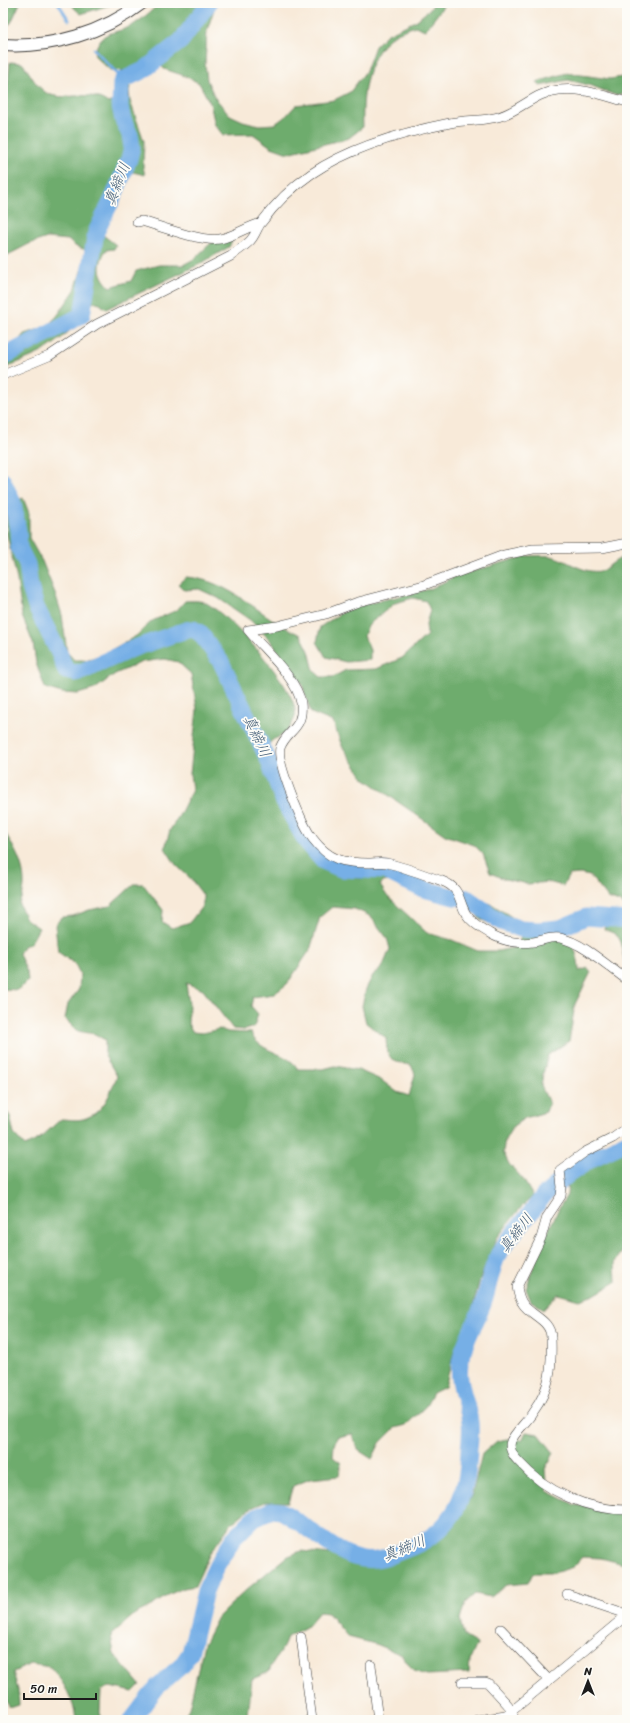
<svg xmlns="http://www.w3.org/2000/svg" width="630" height="1723" viewBox="0 0 630 1723" font-family="Sriracha,'Klee One',sans-serif">
  <rect width="100%" height="100%" fill="#fdfcf7"/>
  <filter id="ink" filterUnits="userSpaceOnUse"><feTurbulence type="fractalNoise" baseFrequency=".025" numOctaves="2"/><feDisplacementMap in="SourceGraphic" scale="8" xChannelSelector="R" yChannelSelector="G"/><feConvolveMatrix kernelMatrix="1 2 1 2 8 2 1 2 1" color-interpolation-filters="sRGB"/></filter>
  <filter id="wash" filterUnits="userSpaceOnUse"><feTurbulence type="fractalNoise" baseFrequency=".012" numOctaves="4" result="noise"/><feDisplacementMap in="SourceGraphic" scale="16" xChannelSelector="R" yChannelSelector="G"/><feGaussianBlur stdDeviation="0.9" result="paint"/><feColorMatrix in="noise" values="0 0 0 0 0 0 0 0 0 0 0 0 0 0 0 0 0 1.4 0 .05"/><feComposite in="paint" operator="in"/></filter>
  <g filter="url(#wash)">
    <rect width="100%" height="100%" fill="#f8ead9"/>
    <path fill="#6eac6d" stroke="#456444" fill-rule="evenodd" d="M8,3H20L11,23L3,29V13Z
      M72,3H116L81,14L74,8Z
      M160,3H216L207,31L205,64L207,80L215,98L230,115L243,121L259,125L275,124L286,116L296,105L334,100L350,92L366,71L375,46L386,35L417,20L431,8L434,3H445L437,15L425,30L415,26C408,29 396,32 390,38C365,60 362,96 363,127L349,138L288,153L271,147L253,134L223,135L215,125L210,103L199,83L185,76L164,69L154,57L132,71L110,70L94,55C101,27 114,36 133,25C143,19 152,10 160,3Z
      M10,62L22,63C30,72 34,84 45,92C63,104 87,87 108,103L119,100C122,91 123,83 133,80L129,90L130,101L144,141L143,167L145,175L129,171L111,195L99,232L116,245L114,249L106,250C97,265 98,275 110,287L131,281L136,271L159,265H183L194,259L211,243L232,241L229,247L200,264L106,309L100,304L93,302C82,321 60,342 40,353C28,359 15,363 3,369V351L16,344L24,334L46,327L57,316L75,290L86,255L89,251L75,246L68,240L47,238L29,244L4,257L3,260V97L7,91Z
      M627,65V93L615,95L592,86L568,80L540,86L537,82L567,73L610,79L622,77L626,72Z
      M23,498L29,513V538L42,561L55,593L62,615L67,652L74,660H85L102,655L136,636L152,621L177,610L185,601C191,601 201,600 206,603C228,614 301,691 295,716C294,722 287,733 281,736C276,739 273,738 269,744C271,764 282,783 289,802C295,815 296,831 302,843C314,863 337,878 361,878C371,877 381,872 390,868L404,872L454,892L457,904L425,895L391,881L382,882L380,885L387,896L427,933L452,940L478,951H498L517,947L521,937L480,919L470,906L474,899L493,905L518,921L542,924L565,932C573,945 579,955 579,971L588,968L591,972L575,1004L569,1041L548,1055L543,1074L541,1086L549,1103L546,1112L525,1118L513,1126L505,1140L503,1152L509,1164L523,1179L533,1196L518,1211L497,1238L480,1279L471,1314L454,1352L445,1387L433,1393L426,1406L406,1425L395,1428L380,1443L372,1459L358,1450L352,1434L337,1437L334,1445L333,1457L341,1463L339,1476L310,1479L293,1486L288,1502H265L249,1509L231,1524L210,1553L195,1586L184,1588L170,1594L153,1605L135,1614L111,1635L114,1654L140,1685L133,1692L110,1687L101,1690L100,1712L102,1720H76C74,1700 64,1682 50,1667L31,1664L13,1672L18,1690L19,1705L10,1708L3,1696V1107L10,1116L14,1134L25,1146L39,1139L61,1119C68,1119 77,1121 83,1119C104,1113 110,1094 117,1076L105,1056V1040L95,1034L77,1031L65,1019L68,1004L79,989L80,974L75,964L58,952L55,925L62,917L73,916L89,910L110,906L134,884H143L163,910L162,922L172,928L190,922L203,905V895L190,878L176,865L165,848L170,830L180,814L192,790L190,774L197,709L191,674L178,662L165,659L142,662L115,674L95,689L78,694L62,693L45,688L36,663L33,643L22,616L17,580L7,535L6,505ZM332,907L355,909L370,916L387,938L390,949L382,968L373,975L366,989L362,1006L366,1023L386,1038C387,1059 390,1062 411,1065L415,1074L409,1096L397,1092L381,1080L358,1070L335,1066L323,1069H298C296,1067 295,1064 292,1062C281,1052 257,1050 251,1033L228,1032L220,1029L202,1033L193,1032L188,1024L189,1004L186,983L203,990L233,1029L244,1030L254,1027L258,1014L251,1006L253,997L274,994L287,984L310,950L320,917Z
      M526,556C534,556 543,555 551,556C568,560 583,574 601,571C607,569 616,558 627,556V966C620,957 626,943 616,935C613,932 607,931 604,929L606,922L619,921L627,909L622,903L608,898L590,876L580,874L569,875L563,886L548,882L528,884L505,879L490,873L483,854L474,845L445,835L364,778L342,746L333,722L311,713L302,684L270,640L250,620L218,598L199,589L184,590L178,584L186,577C232,580 261,619 301,635L309,651L314,671L321,677H333L346,670L376,669L402,658L427,635L426,624L430,610L426,601L413,598L395,603L368,625L364,636L370,650V660L346,662L326,657L317,642L320,627L344,611L362,605L430,589L456,576Z
      M3,829C13,846 25,865 24,886C24,892 21,899 19,904L26,919L39,928L30,944L23,946L19,954L27,972L28,981L18,990L3,989Z
      M627,1150V1245L615,1262L616,1282L594,1295L580,1300L558,1294L544,1309L531,1301L526,1289L539,1250L559,1208L567,1195L568,1182L584,1171Z
      M526,1432L539,1434L554,1453L545,1469L547,1491L575,1505L627,1512V1564H624L601,1558L582,1557L573,1567L554,1573H533L528,1583L506,1585L491,1597L475,1594L465,1603L460,1620L464,1636L477,1644L470,1660L469,1673L427,1675L413,1671L402,1655L375,1644L348,1637L328,1613L319,1612L306,1627L287,1637C283,1653 273,1657 269,1672L252,1679L248,1716L242,1720H182L189,1708L204,1644L218,1617L246,1590L286,1557L301,1551L330,1554L361,1565H382L412,1554L441,1536L461,1515L472,1494L482,1454L497,1441L507,1439L522,1440Z"/>
    <g fill="none" stroke-linecap="round" stroke-linejoin="round">
      <path stroke="#76afe6" stroke-width="3" d="M58,3L69,20
        M94,49L123,80"/>
      <path stroke="#76afe6" stroke-width="17" d="M3,357L82,315L96,232L113,198L129,159L132,147L130,135L123,120L120,106L121,83L123,80L144,70L181,41L209,3
        M3,481L13,503L18,531L19,548L27,564L30,587L36,607L60,655L66,671L75,673L83,671L132,649L186,630L193,629L200,633L221,662L268,759L284,802L306,841L323,861L341,869L385,871L420,888L454,897L467,898L501,922L521,929L538,930L560,928L586,917L627,920
        M132,1720L157,1687L181,1666L190,1653L205,1591L217,1565L233,1539L254,1518L272,1510L281,1511C305,1524 333,1552 358,1558C374,1562 388,1557 402,1551C452,1534 468,1499 469,1449C470,1440 471,1430 470,1422C467,1398 454,1380 462,1354C467,1336 478,1319 484,1301C489,1286 491,1269 498,1255C510,1235 531,1215 544,1195L568,1175L593,1158L627,1142"/>
    </g>
  </g>
  <g filter="url(#ink)">
    <g fill="none" stroke-linecap="round" stroke-linejoin="round">
      <defs>
        <path id="minor" d="M137,222L142,221C161,227 202,242 220,239C235,236 246,227 261,223
          M3,375L49,356L97,324L231,256C237,251 245,246 250,241C255,236 257,228 261,223C275,204 292,187 311,174C349,148 405,132 450,123C466,120 483,121 498,117C520,111 535,92 559,90C582,87 605,96 627,102
          M248,630C264,650 297,678 301,703C304,730 287,729 280,748C276,762 303,827 313,839C329,860 343,863 368,863C374,863 381,862 387,863C404,867 425,875 442,881C461,888 458,900 466,914C472,923 480,928 489,933C502,941 518,944 533,942C542,941 551,936 560,938C582,942 609,967 627,980
          M248,630L277,626L326,614L358,602L424,585L504,555L533,549L602,548L627,543
          M627,1128L613,1138L585,1152L560,1170L562,1187L561,1196L547,1217L541,1238L517,1287C518,1293 519,1299 523,1304C531,1316 551,1320 551,1338C552,1366 551,1388 533,1412C528,1421 515,1432 511,1441C508,1449 514,1457 519,1462C546,1492 587,1510 627,1510
          M567,1594L627,1614
          M501,1629L549,1680
          M301,1637L312,1720
          M371,1665L378,1720
          M462,1682H485L488,1683L508,1705L515,1720
          M477,1720L506,1716L627,1615"/>
        <path id="tertiary" d="M3,45C52,48 103,33 142,3"/>
      </defs>
      <use href="#minor" stroke="#3d3b38" stroke-width="10"/>
      <use href="#tertiary" stroke="#3d3b38" stroke-width="14"/>
      <use href="#minor" stroke="#fff" stroke-width="9"/>
      <use href="#tertiary" stroke="#fff" stroke-width="12"/>
    </g>
  </g>
  <g text-anchor="middle" dominant-baseline="central" stroke-width="3.5" stroke-linejoin="round" paint-order="stroke">
    <g font-size="15" font-style="italic" fill="#445e77" stroke="#fdfcf7">
      <text transform="translate(117 184) rotate(-68)">真締川</text>
      <text transform="translate(257 736) rotate(65)">真締川</text>
      <text transform="translate(516 1233) rotate(-52)">真締川</text>
      <text transform="translate(404 1548) rotate(-22)">真締川</text>
    </g>
  </g>
  <rect width="630" height="1723" fill="none" stroke="#fdfcf7" stroke-width="16"/>
  <g transform="translate(588 1681)" stroke="#fdfcf7" stroke-width="3" paint-order="stroke">
  <path d="M0-3L7 15L0 10L-7 15Z" fill="#1c1c1c"/>
  <text y="-6" font-size="11" font-weight="bold" text-anchor="middle" fill="#1c1c1c">N</text>
  </g>
  <path d="M24 1693v6h72v-6" fill="none" stroke="#1c1c1c" stroke-width="2"/>
  <text x="30" y="1693" font-size="12" fill="#1c1c1c" stroke="#fdfcf7" stroke-width="3" paint-order="stroke">50 m</text>
</svg>
